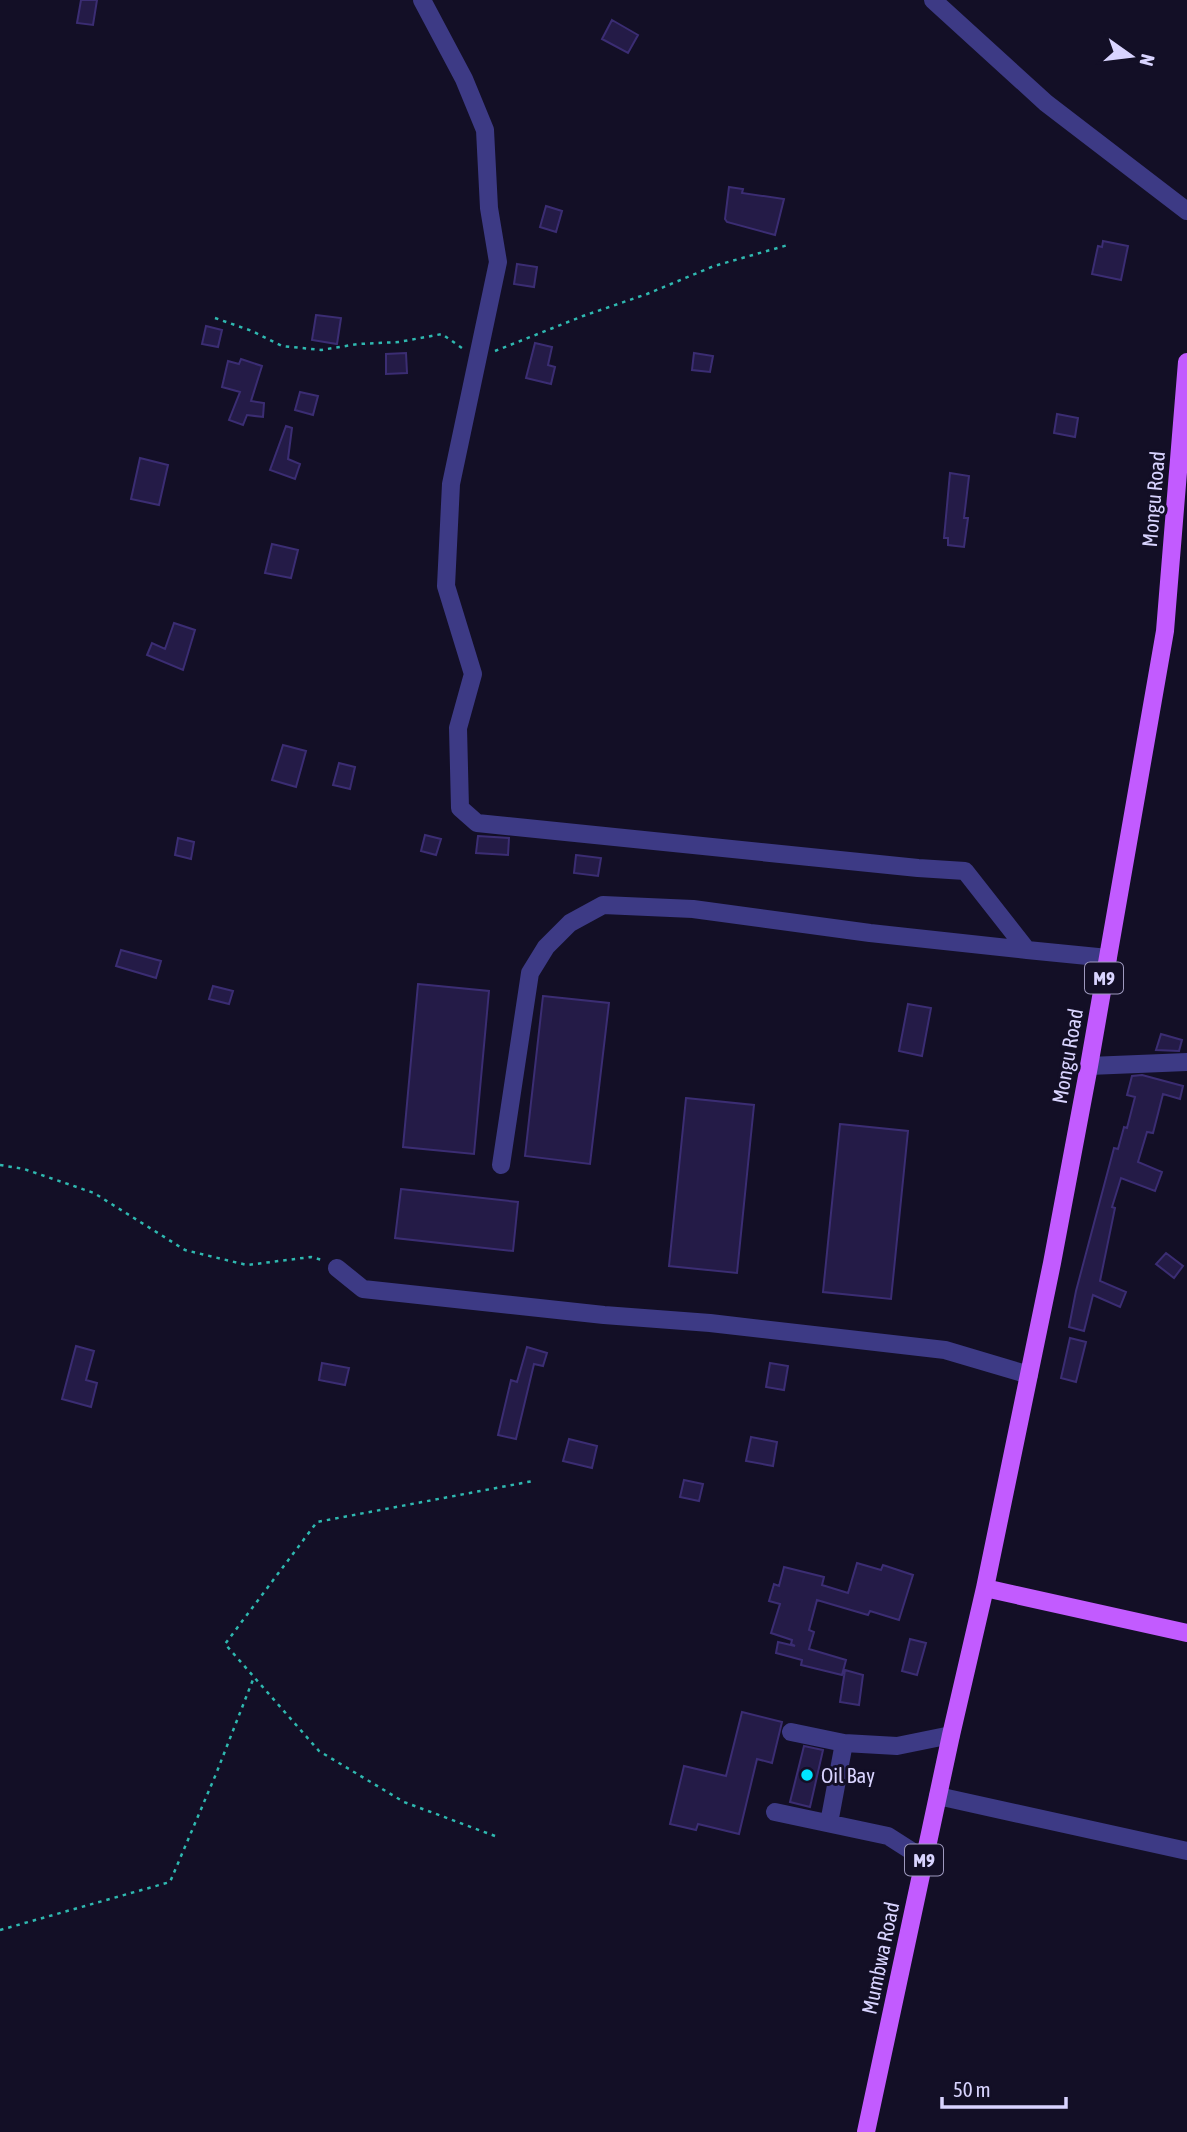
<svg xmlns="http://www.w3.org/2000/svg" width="1187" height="2132" viewBox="0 0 1187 2132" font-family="'Asap Condensed',sans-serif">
  <rect width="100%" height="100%" fill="#130f26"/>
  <path fill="#241b47" stroke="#3b2d73" stroke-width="2" d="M81,0H97L93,25L77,23Z
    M612,20L638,35L628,53L602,39Z
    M729,187L743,189L742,193L784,199L775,235L727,222L725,219Z
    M546,206L562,211L556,232L540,227Z
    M1103,241L1128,246L1121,280L1092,274L1098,246L1102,247Z
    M517,264L537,267L534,287L514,284Z
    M316,315L341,318L337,344L312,340Z
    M206,326L222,330L218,347L202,344Z
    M535,343L552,347L548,365L555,367L551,384L526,378Z
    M406,353L407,373L386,374V354Z
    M694,353L713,356L710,372L692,370Z
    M241,359L262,366L251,401L264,403L263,417L247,415L243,425L229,420L240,392L222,387L228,361L239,364Z
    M300,392L318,396L313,415L295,410Z
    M1057,414L1078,418L1075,437L1054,433Z
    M286,426L292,428L288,459L300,464L295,479L270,470Z
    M140,458L168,465L159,505L131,499Z
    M950,473L969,476L964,518H968L964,547L948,545V538H944Z
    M272,544L298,550L291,578L265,573Z
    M174,623L195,630L183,670L147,655L152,643L165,649Z
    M283,745L306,751L296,787L272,780Z
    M339,763L355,767L350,789L333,785Z
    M425,835L441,839L436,855L421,851Z
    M478,836L509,838L508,855L476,853Z
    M178,838L194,842L191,859L175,855Z
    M576,855L601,858L598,876L574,873Z
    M121,950L161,961L156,978L116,966Z
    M418,984L489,991L474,1154L403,1147Z
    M213,986L233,991L229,1004L209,999Z
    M543,996L609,1003L590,1164L525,1156Z
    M908,1004L931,1008L922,1056L899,1051Z
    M1161,1034L1182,1040L1179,1051L1156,1050Z
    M1142,1075L1183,1086L1180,1099L1163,1094L1153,1133L1147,1132L1138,1162L1162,1172L1155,1191L1121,1178L1112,1207L1115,1208L1100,1281L1126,1292L1120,1307L1093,1295L1084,1331L1069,1327L1076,1291L1114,1148L1118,1149L1124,1127L1127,1128L1135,1097L1127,1095L1132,1076Z
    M686,1098L754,1105L737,1273L669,1266Z
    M840,1124L908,1131L891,1299L823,1292Z
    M401,1189L518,1202L513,1251L395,1238Z
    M1166,1253L1183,1266L1174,1278L1156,1264Z
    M1070,1338L1086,1342L1076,1382L1061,1378Z
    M76,1346L94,1351L86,1380L97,1383L91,1407L62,1399Z
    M527,1347L547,1353L543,1366L534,1364L516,1439L498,1435L511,1380L517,1382Z
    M322,1363L349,1368L345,1385L319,1380Z
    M770,1363L788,1366L784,1390L766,1387Z
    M751,1437L777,1442L773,1466L746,1461Z
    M569,1439L597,1446L592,1468L563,1461Z
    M684,1480L703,1484L699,1501L680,1497Z
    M857,1563L881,1570L883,1565L913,1575L899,1620L870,1611L868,1615L817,1600L809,1630L814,1632L809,1649L846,1660L842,1675L801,1665L802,1660L776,1653L778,1642L795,1646L791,1644L792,1640L771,1633L780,1604L769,1601L774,1584L779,1586L784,1567L824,1577L822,1585L848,1593Z
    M910,1639L926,1643L917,1675L902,1671Z
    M845,1670L863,1675L859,1705L840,1702Z
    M742,1712L782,1722L772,1763L757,1759L739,1834L698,1824L696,1830L670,1824L684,1766L726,1776Z
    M804,1746L823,1750L810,1807L790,1802Z"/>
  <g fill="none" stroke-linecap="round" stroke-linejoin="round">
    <path stroke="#2fb8b0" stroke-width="2.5" stroke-dasharray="3.5 5" stroke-linecap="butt" d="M215,318L252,331L282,346L321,350L358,344L399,342L442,334L462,348
      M495,351L583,316L647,294L714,266L788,245
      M0,1165L24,1169L94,1193L185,1250L247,1265L311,1257L322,1260
      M495,1836L404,1802L319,1751L225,1644L317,1522L533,1481
      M0,1930L170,1882L216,1774L254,1677"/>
    <path stroke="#3d3a85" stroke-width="18" d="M422,0L464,79L485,130L489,208L498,262L451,484L446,586L473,674L458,728L460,808L477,823L918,868L965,871L1027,950L1108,958
      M933,0L1046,103L1187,211
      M1089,1066L1187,1062
      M501,1165L530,973L546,947L570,923L603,905L693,909L870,933L1027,950
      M337,1268L363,1289L604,1315L710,1323L945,1350L1029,1375
      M791,1732L844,1743L897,1746L951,1735
      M938,1796L1187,1851
      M775,1812L888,1836L924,1859
      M829,1823L844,1743"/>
    <path stroke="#c25bff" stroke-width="18" d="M985,1588L1187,1633
      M866,2132L951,1735L985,1588L1052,1263L1089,1066L1165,631L1187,362"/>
  </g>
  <circle fill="#00e5ff" stroke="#130f26" stroke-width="2.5" cx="807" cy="1775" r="7"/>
  <g text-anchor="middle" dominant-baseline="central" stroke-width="6" stroke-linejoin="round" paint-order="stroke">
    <g fill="#130f26" stroke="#9e99be" stroke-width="2">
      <rect x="1085" y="962.5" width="38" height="31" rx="5"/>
      <rect x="905" y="1844.5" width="38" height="31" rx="5"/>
    </g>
    <g font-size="19" font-weight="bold" fill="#d9d4ff">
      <text x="1104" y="978">M9</text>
      <text x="924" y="1860">M9</text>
    </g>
    <g font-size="21" fill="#d9d4ff" stroke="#130f26">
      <text transform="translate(1153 499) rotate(-85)">Mongu Road</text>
      <text transform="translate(1067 1056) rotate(-80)">Mongu Road</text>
      <text transform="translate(880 1958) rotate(-78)">Mumbwa Road</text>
    </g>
    <g font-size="21" fill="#d9d4ff" stroke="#130f26" text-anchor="start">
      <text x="821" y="1775">Oil Bay</text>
    </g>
  </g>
  <g transform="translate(1131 56) rotate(104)" stroke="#130f26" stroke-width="5" paint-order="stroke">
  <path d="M0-5L12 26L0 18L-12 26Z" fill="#d9d4ff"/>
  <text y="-10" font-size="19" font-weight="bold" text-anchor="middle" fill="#d9d4ff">N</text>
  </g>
  <path d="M942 2097v10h124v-10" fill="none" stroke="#d9d4ff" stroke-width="3.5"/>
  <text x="953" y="2097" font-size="21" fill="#d9d4ff" stroke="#130f26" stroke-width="5" paint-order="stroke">50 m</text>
</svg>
